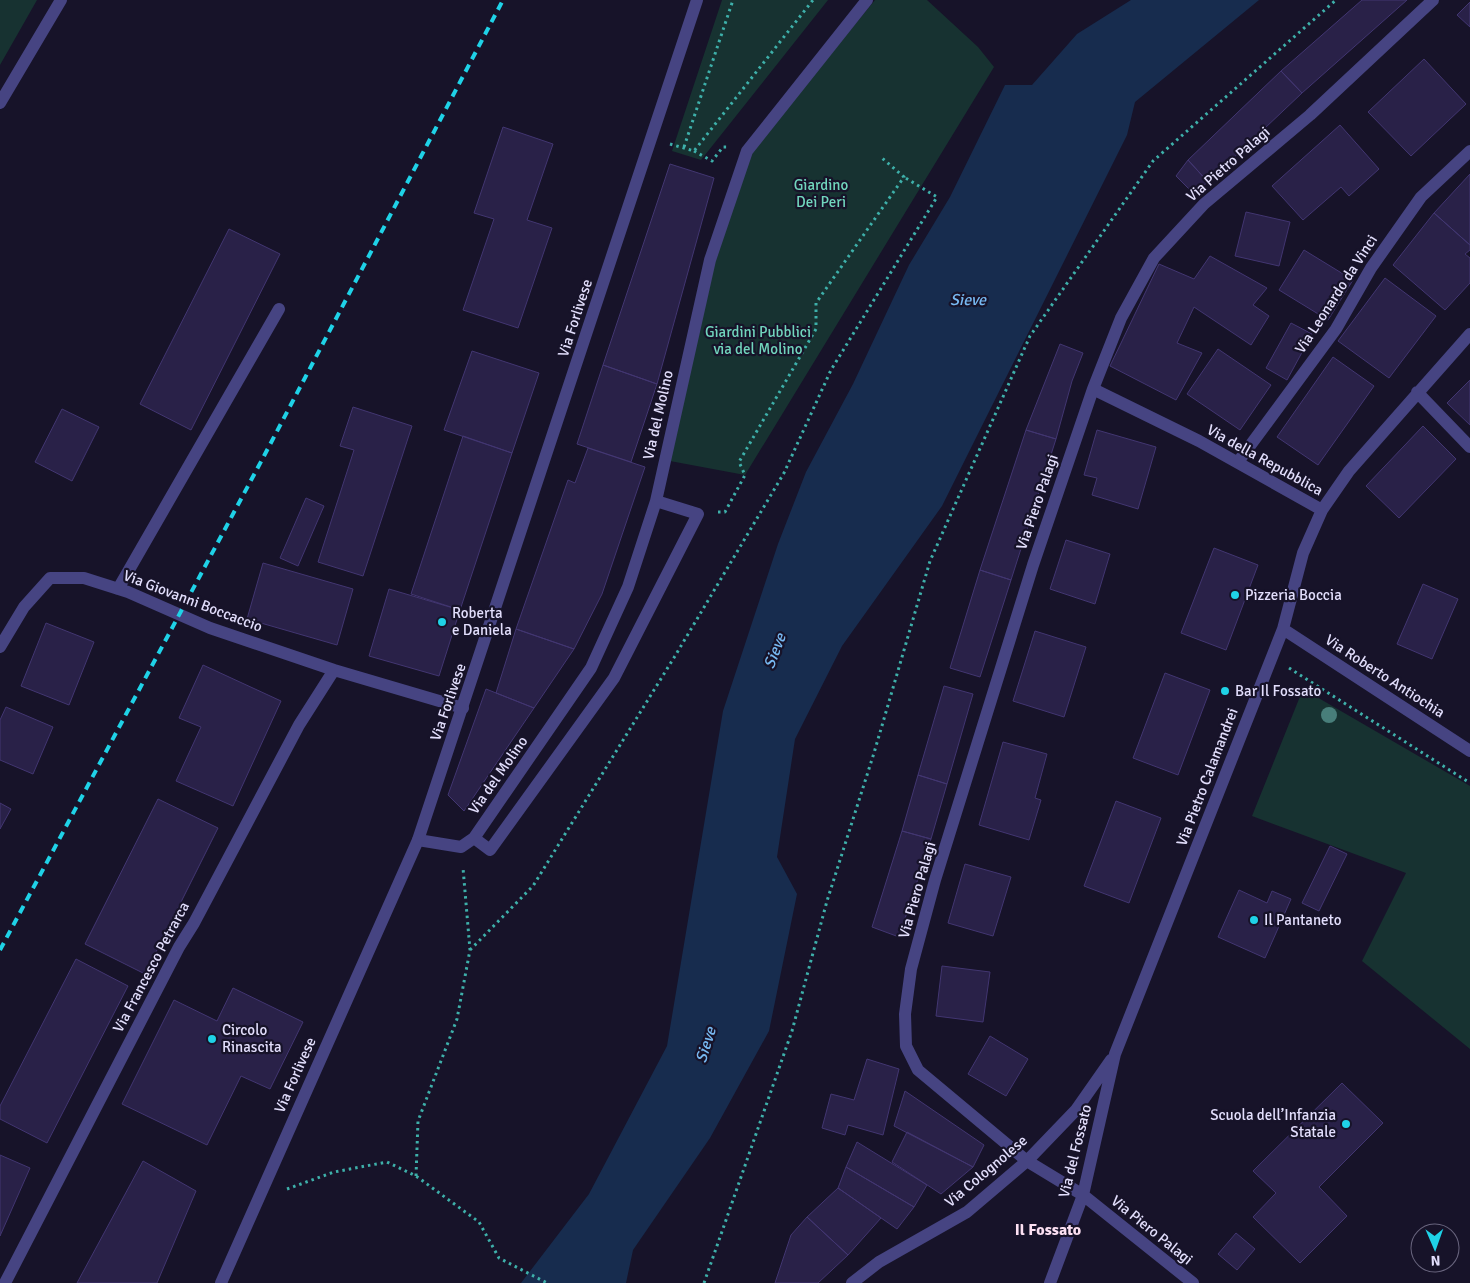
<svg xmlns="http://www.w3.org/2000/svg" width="1470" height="1283" viewBox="0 0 1470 1283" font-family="Signika,sans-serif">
  <rect width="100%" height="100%" fill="#171329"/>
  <path fill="#173231" d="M0,0H37L0,65Z
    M722,0H828L701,160L672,151Z
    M875,0H927L978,47L994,67L745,475L670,461L712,264L749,154Z
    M1303,689L1470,786V1049L1362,961L1406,873L1252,816Z"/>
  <path fill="#172c4e" d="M1131,0H1259L1135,102L1127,135L942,506L842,646L795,739L777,857L797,894L769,1031L710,1138L633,1250L626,1283H521L589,1194L667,1046L723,711L778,544L806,472L853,384L909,265L950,197L1005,85H1032L1077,34Z"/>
  <path fill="#292148" stroke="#423671" d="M1362,0H1407L1302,93L1281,71Z
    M1470,2V27L1457,15Z
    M1424,59L1466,104L1411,156L1368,112Z
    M1281,71L1302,93L1208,182L1188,160Z
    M1340,125L1379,169L1349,196L1341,187L1303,220L1272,186Z
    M503,127L553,144L527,220L552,228L518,328L463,310L494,219L474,213Z
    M1188,160L1208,182L1193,193L1176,176Z
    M670,164L714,178L657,384L603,365Z
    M1470,174V245L1434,213Z
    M1246,212L1290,222L1279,266L1235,256Z
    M1434,213L1470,245V250L1465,254L1470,258V283L1445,310L1393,265Z
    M229,229L280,254L191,430L140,404Z
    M1304,250L1353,280L1328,320L1279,290Z
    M1210,256L1267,288L1253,305L1269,316L1251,345L1194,307L1177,343L1202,353L1176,400L1110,366L1159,264L1194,279Z
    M1385,278L1436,316L1389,378L1338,341Z
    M1291,323L1312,334L1287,380L1266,368Z
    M1060,344L1083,353L1072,381L1056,439L1026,430Z
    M1218,349L1271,385L1240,430L1187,394Z
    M472,351L539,373L512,453L444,430Z
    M1333,357L1374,386L1318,465L1277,437Z
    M603,365L657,384L631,462L577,444Z
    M1470,380V425L1447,403Z
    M353,407L412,426L363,576L318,562L354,450L340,446Z
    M62,409L99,427L72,481L35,462Z
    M1423,426L1456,459L1399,518L1366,486Z
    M1026,430L1056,439L1011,580L980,570Z
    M1097,430L1156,447L1138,509L1092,495L1097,478L1084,475Z
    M463,436L512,453L460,610L411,594Z
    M588,448L645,467L602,594L574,649L516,629L568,480L575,483Z
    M306,498L324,506L298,566L280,558Z
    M1066,540L1110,554L1095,604L1050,589Z
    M1214,548L1258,565L1226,650L1181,633Z
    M263,563L353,589L337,645L247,619Z
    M980,570L1011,580L980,677L950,668Z
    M1423,584L1458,599L1432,659L1397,644Z
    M389,589L460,610L439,676L369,656Z
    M46,623L94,642L69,705L21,686Z
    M516,629L574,649L534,708L496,693Z
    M1035,631L1086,647L1064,717L1013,701Z
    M203,665L281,701L233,806L176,781L201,727L179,718Z
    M1165,673L1210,690L1178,775L1133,758Z
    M944,686L973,694L947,784L918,775Z
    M486,689L534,708L464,811L448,795Z
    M6,707L53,727L33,774L0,760V720Z
    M1003,742L1047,754L1035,798L1041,800L1029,840L979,825Z
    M918,775L947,784L931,839L902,831Z
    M158,799L218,828L145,974L85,944Z
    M1116,801L1161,818L1129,903L1084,886Z
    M0,803L11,809L0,829Z
    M902,831L931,839L899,937L872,927Z
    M1330,846L1347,854L1319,911L1302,903Z
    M965,864L1011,877L993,936L948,923Z
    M1239,890L1267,903L1272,891L1291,899L1265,958L1218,937Z
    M76,959L128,986L47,1143L0,1119V1106Z
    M942,966L990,972L983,1022L936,1016Z
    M233,988L303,1022L270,1089L241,1076L207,1145L122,1104L174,1000L217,1021Z
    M990,1036L1028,1059L1006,1096L968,1074Z
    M867,1059L899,1069L883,1135L848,1125L845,1135L822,1128L831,1094L854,1100Z
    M1342,1083L1383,1123L1319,1187L1347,1216L1300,1263L1253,1217L1276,1193L1253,1171Z
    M905,1091L984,1145L973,1167L894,1126Z
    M907,1132L973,1167L941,1194L892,1162Z
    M857,1142L927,1185L914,1207L846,1167Z
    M0,1155L30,1168L0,1236Z
    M143,1161L196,1191L157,1283H77Z
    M846,1167L914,1207L897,1229L838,1188Z
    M838,1188L881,1218L848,1255L807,1217Z
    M807,1217L848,1255L818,1283H775L791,1235Z
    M1236,1233L1255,1249L1237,1270L1218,1254Z"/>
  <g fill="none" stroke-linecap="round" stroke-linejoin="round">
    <path stroke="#3eb0aa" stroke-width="3" stroke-dasharray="2.5 4" stroke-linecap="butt" d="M670,144L694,151L813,0
      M684,147L733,0
      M694,151L712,161L723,147H727
      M718,512H725L745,475L739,462L816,329V303L904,177L882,158
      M1289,668L1470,783
      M470,950L533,886L675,656L784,473L831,370L937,197L904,177
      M416,1176L418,1121L457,1019L470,950L463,868
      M287,1189L334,1172L387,1162L416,1176L479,1222L499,1258L547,1283
      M704,1283L792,1031L827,901L874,753L930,561L1030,336L1153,161L1336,0"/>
    <path stroke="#464482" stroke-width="12" d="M0,103L61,0
      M1093,389L1199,441L1322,510
      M1417,392L1470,447
      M1238,462L1336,329L1371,268L1421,197L1470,151
      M118,589L279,309
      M1283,629L1470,751
      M0,647L24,607L50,578H84L128,592L210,628L334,670L463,708
      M474,838L490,850L614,678L698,514L656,501
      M418,840L461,847L474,838L591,668L628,587L656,501L710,260L747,151L867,0
      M5,1283L179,947L194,923L299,725L334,670
      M852,1283L879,1262L967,1212L1027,1161L1076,1110L1111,1060
      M1050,1283L1083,1195L1115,1054L1283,629L1303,553L1322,510L1349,471L1470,334
      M1193,1283L1083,1195L1027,1161L918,1070L906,1046L905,1014L911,969L935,880L1033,565L1093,389L1121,318L1154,258L1204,204L1310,115L1433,0"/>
    <path stroke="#464482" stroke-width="12" d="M221,1283L418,840L697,0"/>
    <path stroke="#1fd2e7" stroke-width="4" stroke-dasharray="8 6" stroke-linecap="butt" d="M0,950L264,456L503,0"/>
  </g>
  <circle fill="#487e7a" cx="1329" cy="715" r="8"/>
  <g fill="#1fd2e7" stroke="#171329" stroke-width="2">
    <circle cx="1235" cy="595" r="5"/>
    <circle cx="442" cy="622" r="5"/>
    <circle cx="1225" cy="691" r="5"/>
    <circle cx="1254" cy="920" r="5"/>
    <circle cx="212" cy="1039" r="5"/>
    <circle cx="1346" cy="1124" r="5"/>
  </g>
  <g text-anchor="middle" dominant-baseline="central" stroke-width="4.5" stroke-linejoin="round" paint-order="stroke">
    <g font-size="15" fill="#e2defc" stroke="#171329">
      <text transform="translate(1228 164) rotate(-41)">Via Pietro Palagi</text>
      <text transform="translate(1336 294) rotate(-57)">Via Leonardo da Vinci</text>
      <text transform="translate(575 318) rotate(-72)">Via Forlivese</text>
      <text transform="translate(658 415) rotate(-77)">Via del Molino</text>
      <text transform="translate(1265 460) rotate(29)">Via della Repubblica</text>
      <text transform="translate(1037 502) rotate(-71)">Via Piero Palagi</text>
      <text transform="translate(193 601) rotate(21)">Via Giovanni Boccaccio</text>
      <text transform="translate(1385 676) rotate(33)">Via Roberto Antiochia</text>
      <text transform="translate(448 702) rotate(-71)">Via Forlivese</text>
      <text transform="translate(498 775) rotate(-55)">Via del Molino</text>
      <text transform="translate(1207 777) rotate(-69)">Via Pietro Calamandrei</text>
      <text transform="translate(917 890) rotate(-74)">Via Piero Palagi</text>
      <text transform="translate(151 967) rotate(-62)">Via Francesco Petrarca</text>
      <text transform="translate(295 1075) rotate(-66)">Via Forlivese</text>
      <text transform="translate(1075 1151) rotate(-76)">Via del Fossato</text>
      <text transform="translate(986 1171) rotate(-40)">Via Colognolese</text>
      <text transform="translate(1152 1230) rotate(39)">Via Piero Palagi</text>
    </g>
    <g font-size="15" fill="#71d5bd" stroke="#171329">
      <text x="821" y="185">Giardino<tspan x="821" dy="17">Dei Peri</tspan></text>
      <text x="758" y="332">Giardini Pubblici<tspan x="758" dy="17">via del Molino</tspan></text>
    </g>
    <g font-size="15" fill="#e2defc" stroke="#171329" text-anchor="start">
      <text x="1245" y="595">Pizzeria Boccia</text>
      <text x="452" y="613">Roberta<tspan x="452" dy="17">e Daniela</tspan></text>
      <text x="1235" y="691">Bar Il Fossato</text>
      <text x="1264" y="920">Il Pantaneto</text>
      <text x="222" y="1030">Circolo<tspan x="222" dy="17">Rinascita</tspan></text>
      <text x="1336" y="1115" text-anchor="end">Scuola dell’Infanzia<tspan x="1336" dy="17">Statale</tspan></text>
    </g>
    <g font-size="16" font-style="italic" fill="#77b8f1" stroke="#171329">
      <text x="968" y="300">Sieve</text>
      <text transform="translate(775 651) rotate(-69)">Sieve</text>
      <text transform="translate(706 1045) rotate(-73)">Sieve</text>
    </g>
    <g font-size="16" font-weight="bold" fill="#fce0f2" stroke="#171329">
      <text x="1048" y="1230">Il Fossato</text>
    </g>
  </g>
  <g transform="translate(1435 1248) rotate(178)"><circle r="24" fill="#171329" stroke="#68647d"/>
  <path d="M0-4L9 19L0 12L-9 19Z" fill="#1fd2e7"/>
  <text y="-8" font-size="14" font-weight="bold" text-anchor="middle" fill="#e2defc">N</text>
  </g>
</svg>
